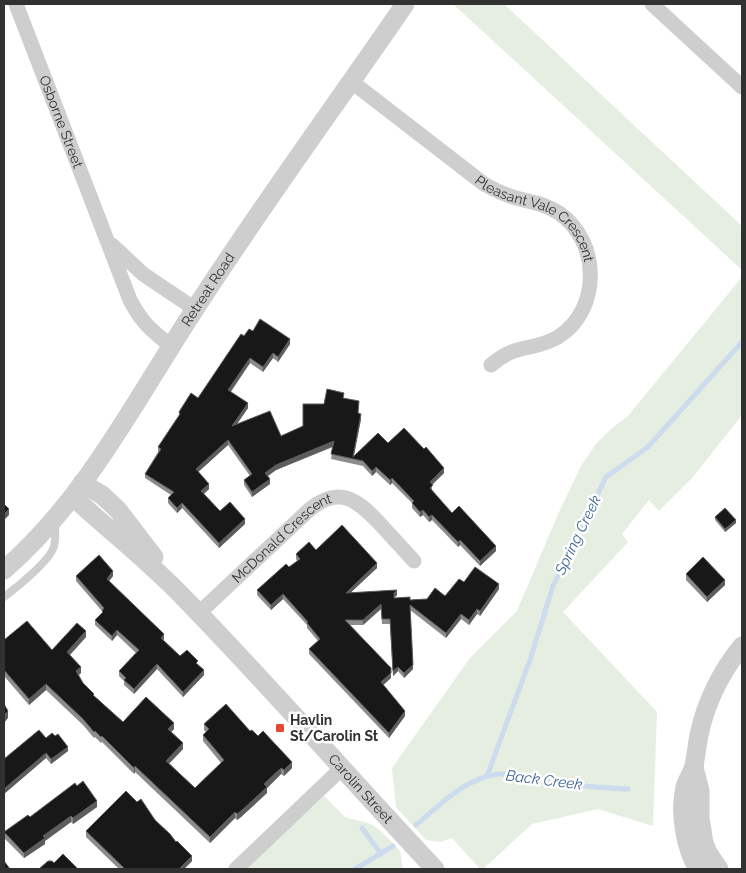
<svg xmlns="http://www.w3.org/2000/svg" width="746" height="873" viewBox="0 0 746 873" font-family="Raleway,sans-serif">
  <rect width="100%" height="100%" fill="#fff"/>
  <path fill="#e5eee0" d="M453,4H504L742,226V270Z
    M742,277V415L692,478L659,511L649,500L622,534L628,542L563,612L657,712L653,826L598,809L532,824L483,869H480L452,838L440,842L426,840L396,807L392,768L470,658L517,611L559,512L581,466L596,444L611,429L628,416Z
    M324,796L345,817L371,824L381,831L400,851L403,869H245Z"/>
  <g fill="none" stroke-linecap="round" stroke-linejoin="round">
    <path stroke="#ccdbed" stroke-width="5" d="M487,776L530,660L553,586L606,477L648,447L742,342
      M416,825C437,807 460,784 488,776C514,769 541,780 567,784C587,787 608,788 628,789
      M362,828L381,854
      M355,869L393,846"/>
    <path stroke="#cecece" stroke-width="8" d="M4,597C16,588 51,560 54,546C56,539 55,530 55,522"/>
    <g stroke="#cecece" stroke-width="15">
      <path id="s1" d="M16,4L130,300C142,323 151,330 171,346"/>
      <path d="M652,4L742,87"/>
      <path id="s2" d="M352,82L484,184C495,190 505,195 516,198C531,202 546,204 559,213C601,242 601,310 558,337C544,346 529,346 514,351C506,354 498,359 491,365"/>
      <path d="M112,245L143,274L195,309"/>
      <path id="s3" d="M199,613L309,510C340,484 359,501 382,526C393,538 403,549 414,561"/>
      <path d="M236,869L342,768"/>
    </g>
    <g stroke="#cecece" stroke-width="19">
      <path d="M82,483L102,495L118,510L154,557"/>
      <path id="s4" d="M73,497C110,531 150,562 185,599C271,687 351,780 435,869"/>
      <path id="s5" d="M4,570C86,499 136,399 195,309C262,205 335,106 405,4"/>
      <path d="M694,767L700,791V818L704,843L708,853L719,869"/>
      <path d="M698,869C685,848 679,812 685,787C687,780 692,773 694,766C696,756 697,745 699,735C706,702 721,672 742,646"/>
    </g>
  </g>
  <path fill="#8c8c8c" d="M253,331L290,344L278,362L273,358L263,372L250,363L231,392L248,408L237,424L281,436L303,426L324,404L344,399L359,413L361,419L354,456L388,443L444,473L432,484V491L452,513L496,551L480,566L460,545L458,547L432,520L429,522L423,515L420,517L412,508V503L392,483L390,485L376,472L372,476L363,466L331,459L333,447L276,470L268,476L270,484L252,497L244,485V480L250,476L228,445L198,472L209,489L204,494L220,511L245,524L219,548L182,508L177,513L168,503V498L171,495L145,478V474L158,452V447L179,416V412L198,398L244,336Z
    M715,517L736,523L725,532L715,520Z
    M316,550L377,568L351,592L397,595L394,598L410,600L427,599L445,596L464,582L499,589L480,616L477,614L469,625L461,619L446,638L410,610L413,669L404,678L398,671L393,676L390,624H382L381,609L363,625H350L391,678L383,685L405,716L389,738L309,654V649L318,641L307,628V625L283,599L271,610L257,595V590L297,561L296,559V554Z
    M686,574L725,585L707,602L686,580Z
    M76,576H113L109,581L164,639L163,640L180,656L198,665L204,675L183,697L157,669L134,694L124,685V681L119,676V671L136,653L117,635L112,641L95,625V620L102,613V611L76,581Z
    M86,637L70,655L81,673L79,675L83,683L94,696L123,722L174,729L171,732L183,749L169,763L195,788L221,763L203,741V735L206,732L204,730V724L250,731L258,736L292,768L284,776L281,774L267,788V793L241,817L237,820L235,818L210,843L135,772L134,774L102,742L101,743L95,737L94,738L83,725L46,690L29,705L4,676V640L52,650Z
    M46,738L68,751L51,764L46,758L4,794Z
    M97,807L73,824L71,822L45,841V844L24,858L4,838V832L30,817Z
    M155,820L192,861L184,869H119L86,837V831Z"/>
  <path fill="#5d5d5d" d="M290,339V344L278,362V357Z
    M273,353V358L263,372V367Z
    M250,358V363L228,395V390Z
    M248,403V408L232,431V426Z
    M361,414V419L353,459V457Z
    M228,440V445L196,474V469Z
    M334,441V446L276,470L265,478V473L276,465Z
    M376,467V472L372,476V471Z
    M444,468V473L430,487V482Z
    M392,478V483L390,485V480Z
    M270,479V484L252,497V492Z
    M209,484V489L201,496V491Z
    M182,503V508L177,513V508Z
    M9,509V515L4,520V514Z
    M423,510V515L420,517V512Z
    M432,515V520L429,522V517Z
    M245,519V524L219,548V543Z
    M736,520V523L725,532V529Z
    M460,540V545L458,547V542Z
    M496,546V551L480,566V561Z
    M377,563V568L346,597V593Z
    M113,571V576L107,584V579Z
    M725,580V585L707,602V597Z
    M499,584V589L480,616V611Z
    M397,590V595L394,598V593Z
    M283,594V599L271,610V605Z
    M381,604V609L363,625V620Z
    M477,609V614L469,625V620Z
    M461,614V619L446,638V633Z
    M117,630V635L112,641V636Z
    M86,631V637L67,658V652Z
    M164,634V639L161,642V638Z
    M157,664V669L134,694V689Z
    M413,665V669L404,678V673Z
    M81,667V673L76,677V671Z
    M398,667V671L393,676V671Z
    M204,670V675L183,697V692Z
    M391,673V678L381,687V682Z
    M46,684V690L29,705V699Z
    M8,711V718L4,723V715Z
    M405,711V716L389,738V733Z
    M174,723V729L168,735V729Z
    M183,743V749L166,767V761Z
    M68,747V751L51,764V759Z
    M46,753V758L4,794V789Z
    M292,762V768L284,776V770Z
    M135,766V772L134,774V768Z
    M281,768V774L267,788V793L241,817L237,820V814L264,784Z
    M97,801V807L73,824V818Z
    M235,812V818L210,843V837Z
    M71,816V822L45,841V844L24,858V853L43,836Z
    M192,856V861L184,869H179Z"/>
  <path fill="#181818" stroke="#5d5d5d" d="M260,319L290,339L278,357L273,353L263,367L250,358L228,390L248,403L232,426L270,411L281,436L303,426V404H324L327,389L344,393L343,398L359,401L358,413L361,414L353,457L378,433L388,443L404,428L424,449L426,447L444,468L430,482L433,485L430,488L452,513L459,506L496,546L480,561L460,540L458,542L432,515L429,517L423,510L420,512L412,503L414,501L392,478L390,480L376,467L372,471L363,461L331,454L334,441L276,465L265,473L270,479L252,492L244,480L252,474L228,440L196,469L209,484L201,491L220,511L230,502L245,519L219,543L182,503L177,508L168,498L174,492L145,474L161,449L158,447L180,414L179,412L191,393L198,398L241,334L244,336L249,329L253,331Z
    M4,504L9,509L4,514Z
    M725,508L736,520L725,529L715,517Z
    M342,525L377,563L346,593L397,590L394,593V598L410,597V600L427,599L435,588L445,596L459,579L464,582L475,567L499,584L480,611L477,609L469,620L461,614L446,633L410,605L413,665L404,673L398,667L393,671L390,619H382L381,604L363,620H345L391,668V673L381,682L405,711L389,733L309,649L320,639L307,623L308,622L283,594L271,605L257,590L286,564L289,567L300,559L296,554L309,542L316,550Z
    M99,555L113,571L107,579L164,634L161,638L180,656L187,650L198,661L196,663L204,670L183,692L157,664L134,689L124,680L126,678L119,671L139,650L117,630L112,636L95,620L103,612L102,611L104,608L76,576Z
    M703,557L725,580L707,597L686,574Z
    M27,621L52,650L77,623L86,631L67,652L81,667L76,671L83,683L94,694L93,695L123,722L146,697L174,723L168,729L183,743L166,761L195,788L224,760L203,735L209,729L204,724L226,704L250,731L252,730L258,736L263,731L292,762L284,770L281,768L264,784L267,787L241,811L237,814L235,812L210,837L135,766L134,768L102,736L101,737L95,731L94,732L83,719L46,684L29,699L4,670V640Z
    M4,704L8,711L4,715Z
    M39,730L46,738L52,733L55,736L58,734L68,747L51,759L46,753L4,789V759Z
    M83,781L97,801L73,818L71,816L43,836L45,838L24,853L4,832L28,815L30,817L75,783L77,786Z
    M126,791L137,802L141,799L155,820L170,834L176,842L177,841L192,856L179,869H173L172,868L171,869H125L86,831Z
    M63,854L78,869H41L40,868L48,861H52L54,863Z
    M4,861L10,869H4Z"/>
  <rect fill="#e74435" stroke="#fff" stroke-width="2" x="275" y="723" width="10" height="10" rx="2.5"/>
  <g text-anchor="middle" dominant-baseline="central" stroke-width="5" stroke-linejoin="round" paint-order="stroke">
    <g font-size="14" fill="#313131" stroke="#fff">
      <text stroke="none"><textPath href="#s1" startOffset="126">Osborne Street</textPath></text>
      <text stroke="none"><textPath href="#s2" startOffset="232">Pleasant Vale Crescent</textPath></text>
      <text stroke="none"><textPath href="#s5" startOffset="348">Retreat Road</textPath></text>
      <text stroke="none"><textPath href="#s3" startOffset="112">McDonald Crescent</textPath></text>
      <text stroke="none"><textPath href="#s4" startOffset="410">Carolin Street</textPath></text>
    </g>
    <g font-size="14" font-weight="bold" fill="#313131" stroke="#fff" text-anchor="start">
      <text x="290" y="720">Havlin<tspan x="290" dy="16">St/Carolin St</tspan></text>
    </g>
    <g font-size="15" font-style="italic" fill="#3d6595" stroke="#fff">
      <text transform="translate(578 535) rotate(-64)">Spring Creek</text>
      <text transform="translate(544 780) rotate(7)">Back Creek</text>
    </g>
  </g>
  <rect width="746" height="873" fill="none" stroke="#313131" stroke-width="10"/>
</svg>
